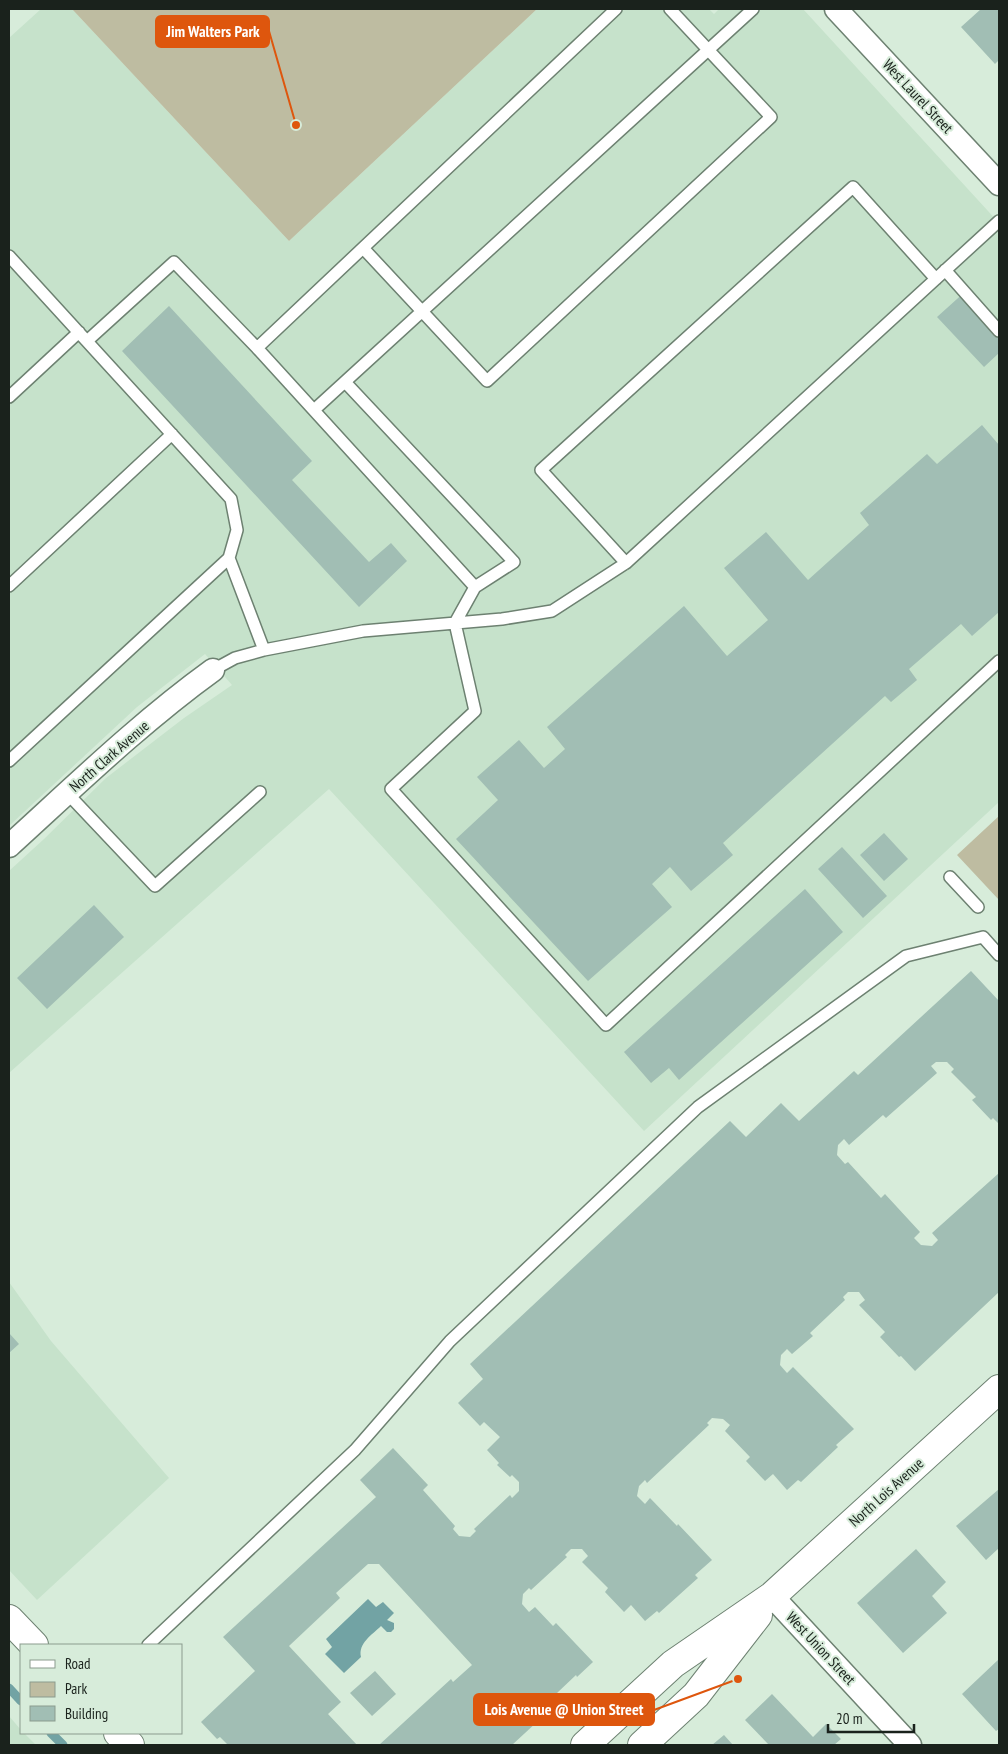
<svg xmlns="http://www.w3.org/2000/svg" width="1008" height="1754" viewBox="0 0 1008 1754" font-family="'PT Sans Narrow',sans-serif">
  <rect width="100%" height="100%" fill="#d7ecda"/>
  <path fill="#c6e2cb" d="M41,9H72L289,241L537,9H709L714,14L719,9H803L999,223V802L644,1131L329,789L9,1073V871L44,839L106,778L184,718L232,685L205,654L137,707L9,826V38Z
    M9,1282L51,1341L169,1478L37,1600L9,1570Z
    M9,1716L21,1730V1733H24L36,1745H9Z"/>
  <path fill="#bebca1" d="M72,9H537L289,241Z
    M999,816V900L957,855Z"/>
  <path fill="#72a3a4" d="M368,1599L376,1607L383,1602L394,1613L387,1620L394,1623V1629L391,1632H387L381,1626C372,1635 358,1643 361,1657L344,1673L325,1654L332,1647L326,1639Z"/>
  <g fill="none" stroke-linecap="round" stroke-linejoin="round">
    <path stroke="#72a3a4" stroke-width="9" d="M9,1688L21,1701
      M51,1733L63,1745"/>
  </g>
  <path fill="#a1beb4" d="M981,9H999V60L995,64L961,27Z
    M967,290L999,326V353L984,367L937,317Z
    M169,306L312,461L292,480L369,562L391,543L407,561L359,607L122,351Z
    M982,425L999,445V612L972,636L961,624L909,669L917,680L891,702L885,696L723,843L733,855L691,891L670,867L652,884L672,907L588,981L456,839L498,800L477,777L519,740L544,768L565,749L547,727L684,606L727,656L768,620L724,568L766,532L808,580L869,525L860,513L927,454L937,464Z
    M884,833L908,859L884,881L860,855Z
    M842,847L887,896L863,918L818,869Z
    M805,889L843,932L679,1080L669,1068L651,1083L624,1052Z
    M94,905L124,937L47,1009L17,978Z
    M971,971L999,1001V1124L993,1118L991,1120L972,1100L976,1097L951,1072L954,1069L947,1062H936L931,1066L937,1073L886,1118L883,1115L849,1145L844,1139L838,1145L837,1155L845,1164L848,1162L881,1198L885,1194L920,1232L914,1238L921,1245L932,1246L938,1240L932,1233L999,1173V1292L915,1371L901,1356L899,1357L880,1337L885,1332L859,1305L865,1300L859,1292H848L843,1297L845,1300L810,1333L813,1336L792,1354L787,1349L781,1355L780,1365L787,1373L793,1367L854,1429L836,1445L838,1447L801,1482L798,1480L787,1490L773,1474L765,1481L746,1461L750,1457L725,1431L730,1425L723,1419L712,1418L707,1423L709,1425L647,1483L645,1480L639,1486L637,1496L645,1504L650,1498L677,1526L678,1524L712,1560L695,1575L698,1578L659,1613L657,1611L645,1621L631,1605L624,1612L605,1592L608,1588L582,1562L588,1556L582,1549H571L565,1555L567,1557L531,1590L529,1588L523,1594L522,1604L529,1612L535,1607L553,1626L556,1623L593,1662L577,1677L576,1675L557,1693L563,1698L512,1745H379L451,1679L453,1682L472,1665L379,1564H368L336,1593L340,1598L289,1646L341,1702L328,1714L357,1745H228L220,1737L217,1739L201,1722L255,1671L223,1637L376,1497L360,1480L393,1448L428,1485L423,1490L455,1526L453,1529L459,1536L470,1537L476,1531L474,1529L510,1495L512,1498L519,1491V1482L512,1475L510,1477L497,1465L499,1463L487,1450L500,1437L484,1422L480,1426L458,1403L483,1379L470,1364L730,1121L746,1137L781,1103L799,1121L854,1071L858,1075Z
    M9,1333L19,1344L9,1353Z
    M999,1489V1548L986,1560L956,1526Z
    M916,1549L946,1582L932,1596L947,1613L903,1653L857,1603Z
    M999,1659V1729L996,1731L962,1694Z
    M375,1671L396,1694L372,1716L350,1693Z
    M772,1694L813,1737L826,1724L841,1739L834,1745H769L745,1720Z
    M724,1735L733,1745H712Z"/>
  <g fill="none" stroke-linecap="round" stroke-linejoin="round">
    <defs>
      <path id="service" d="M363,248L487,381L771,117L670,9
        M9,256L231,499L237,530L229,558L9,761
        M945,270L999,331
        M87,341L174,262L257,348L475,587
        M257,348L616,9
        M345,382L514,562L475,587L455,623L475,711L391,789L606,1025L999,661
        M9,397L79,332
        M314,410L753,9
        M229,558L264,650
        M626,563L541,470L853,187L936,279
        M9,586L172,434
        M213,670L235,658L264,650L363,631L502,619L552,611L626,563L999,221
        M67,793L155,886L260,792
        M950,877L978,907
        M148,1645L355,1450L450,1341L698,1107L906,956L983,937L999,955"/>
      <path id="minor" d="M836,9L999,184
        M9,846C75,786 141,722 213,670
        M772,1596L910,1745"/>
      <path id="tertiary" d="M9,1619L34,1645
        M118,1733L130,1745
        M585,1745L673,1664L772,1596L999,1389
        M642,1745L696,1695L758,1615"/>
    </defs>
    <use href="#service" stroke="#6d8171" stroke-width="14"/>
    <use href="#minor" stroke="#6d8171" stroke-width="25"/>
    <use href="#tertiary" stroke="#6d8171" stroke-width="30"/>
    <use href="#service" stroke="#fff" stroke-width="11"/>
    <use href="#minor" stroke="#fff" stroke-width="22"/>
    <use href="#tertiary" stroke="#fff" stroke-width="28"/>
  </g>
  <g text-anchor="middle" dominant-baseline="central" stroke-width="4" stroke-linejoin="round" paint-order="stroke">
    <g font-size="15" fill="#1a221c" stroke="#d7ecda">
      <text transform="translate(918 96) rotate(47)">West Laurel Street</text>
      <text transform="translate(109 756) rotate(-41)">North Clark Avenue</text>
      <text transform="translate(886 1492) rotate(-42)">North Lois Avenue</text>
      <text transform="translate(821 1648) rotate(47)">West Union Street</text>
    </g>
  </g>
  <path fill="none" stroke="#de560d" stroke-width="2" d="M296 125L269 31M738 1679L654 1710"/>
  <g fill="#de560d" stroke="#d7ecda" stroke-width="2">
    <circle cx="296" cy="125" r="5"/>
    <circle cx="738" cy="1679" r="5"/>
  </g>
  <g fill="#de560d" stroke="#de560d" stroke-width="2">
    <rect x="156" y="16" width="113" height="31" rx="5"/>
    <rect x="474" y="1694" width="180" height="31" rx="5"/>
  </g>
  <g font-size="16" text-anchor="middle" font-weight="bold" fill="#fff">
    <text x="213" y="37">Jim Walters Park</text>
    <text x="564" y="1715">Lois Avenue @ Union Street</text>
  </g>
  <rect width="1008" height="1754" fill="none" stroke="#1a221c" stroke-width="20"/>
  <rect x="20" y="1644" width="162" height="90" fill="#d7ecda" stroke="#8b9b8e"/>
  <rect x="30" y="1660" width="25" height="8" fill="#ffffff" stroke="#8b9b8e"/>
  <text x="65" y="1669" font-size="15" fill="#1a221c">Road</text>
  <rect x="30" y="1682" width="25" height="15" fill="#bebca1" stroke="#8b9b8e"/>
  <text x="65" y="1694" font-size="15" fill="#1a221c">Park</text>
  <rect x="30" y="1706" width="25" height="15" fill="#a1beb4" stroke="#8b9b8e"/>
  <text x="65" y="1719" font-size="15" fill="#1a221c">Building</text>
  <path d="M828 1724v8h86v-8" fill="none" stroke="#1a221c" stroke-width="2.5"/>
  <text x="836" y="1724" font-size="15" fill="#1a221c" stroke="#d7ecda" stroke-width="4" paint-order="stroke">20 m</text>
</svg>
